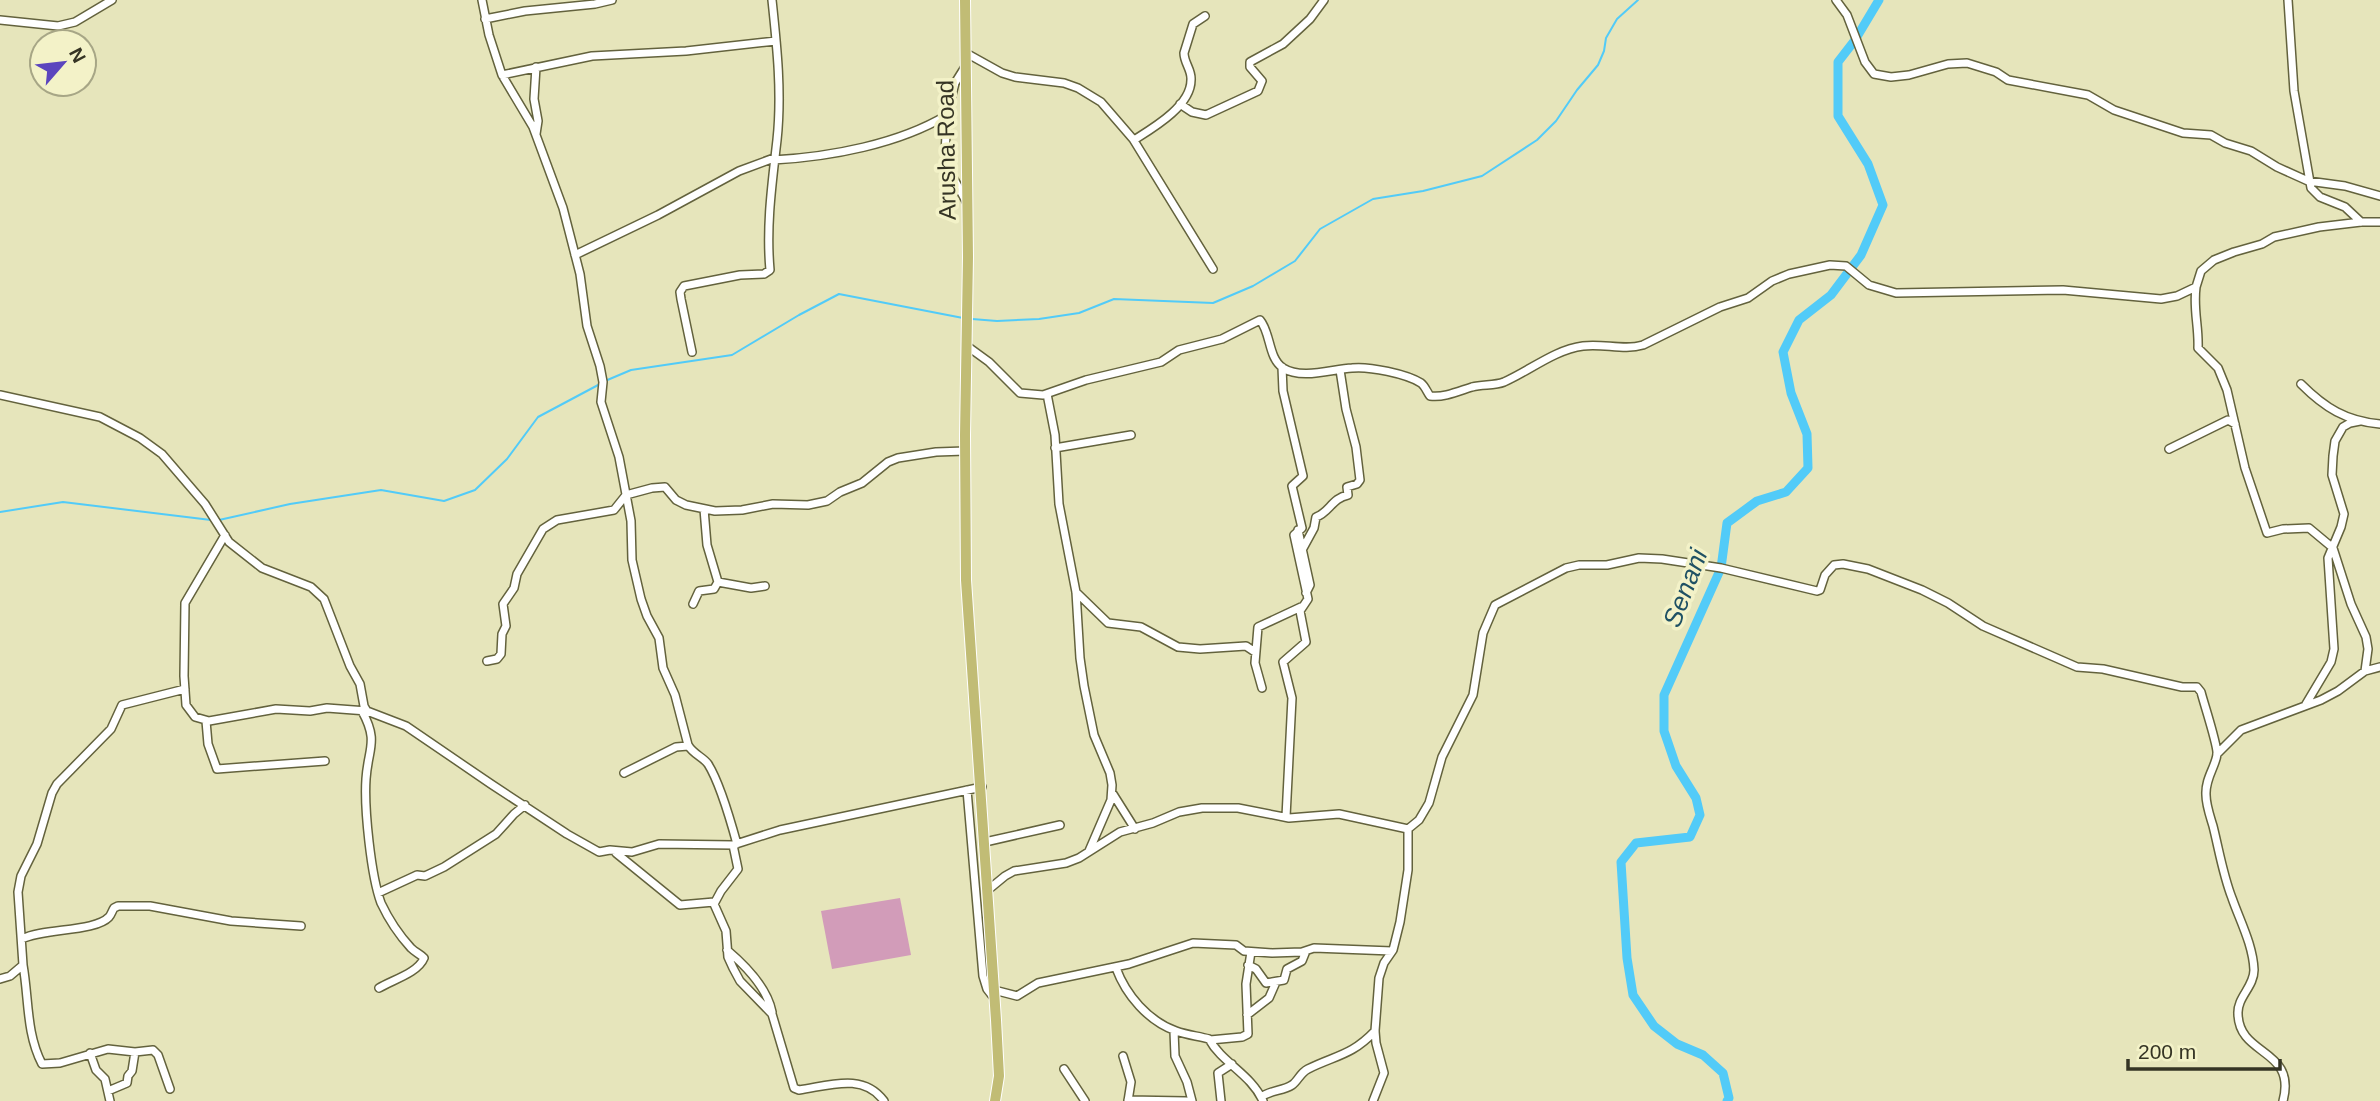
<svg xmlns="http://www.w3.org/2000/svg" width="2380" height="1101" viewBox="0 0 2380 1101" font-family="Arial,sans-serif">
  <rect width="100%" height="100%" fill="#e6e5bb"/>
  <path fill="#d29cb9" d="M900,898L911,955L832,969L821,911Z"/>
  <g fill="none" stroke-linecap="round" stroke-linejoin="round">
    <path stroke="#52cbf8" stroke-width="2" d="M972,319L997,321L1039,319L1079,313L1114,299L1213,303L1253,286L1295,261L1320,229L1373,199L1423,191L1482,176L1537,140L1556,121L1577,90L1598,65L1604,51L1606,38L1617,19L1638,0
      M605,381L631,370L732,355L799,315L839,294L963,318
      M0,512L63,502L211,520
      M219,520L290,504L381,490L444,501L475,490L507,459L538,417L600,384"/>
    <path stroke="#52cbf8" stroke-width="9" d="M1727,1101L1729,1098L1723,1073L1703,1055L1677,1044L1654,1026L1633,995L1627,958L1621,862L1636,843L1690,837L1700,815L1696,798L1676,766L1664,731V695L1721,568L1727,523L1757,501L1786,492L1808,468L1807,434L1791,393L1783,352L1799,320L1831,295L1861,255L1883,205L1868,164L1838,116V62L1855,40L1879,0"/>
    <defs>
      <path id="minor" d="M482,0L489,35L502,75L533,127L563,208L580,274L587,326L600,366L603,382L601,402L619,457L631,521L632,560L641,599L647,616L659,638L663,668L675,695L688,745C693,754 703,757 708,764C720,783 731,822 737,844
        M1836,0L1847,15L1865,62L1874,74L1891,77L1909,75L1948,64L1967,63L1996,72L2008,80L2088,95L2114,110L2183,133L2211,135L2225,143L2251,151L2277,167L2308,181L2345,186L2380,196
        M2288,0L2294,91L2311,188L2320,197L2345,207L2361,222
        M485,19L525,11L595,4L612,0
        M0,20L58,26L75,22L112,0
        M966,53L1002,73L1015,77L1064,83L1078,88L1101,102L1133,139L1213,269
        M965,67L955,83L947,115L945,154L949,170L967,203
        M502,75L592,56L686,51L776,41
        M1180,104L1192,112L1206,115L1258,91L1262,81L1250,67V62L1283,44L1310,19L1324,0
        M536,134L538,121L534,99L536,67
        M1134,140C1153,128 1191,106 1191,80C1192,70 1184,63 1184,53L1193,24L1205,16
        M773,160C830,157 899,144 947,115
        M575,255L658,215L739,171L774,158
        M2196,287C2193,309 2199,327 2198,348L2218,368L2227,390L2245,468L2267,533L2283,529L2309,528L2333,548L2351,604L2366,637L2368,649L2365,671
        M967,346L989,362L1020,393L1043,395L1086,380L1161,362L1179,350L1222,339L1260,320C1271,333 1268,358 1283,368C1302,380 1332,369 1352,368C1369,366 1407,374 1421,383C1425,386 1427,392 1430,396C1444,398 1459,391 1472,387C1483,384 1494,386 1504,382C1531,370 1554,350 1583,346C1603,343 1624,351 1643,345L1720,307L1748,298L1772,281L1789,274L1830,265L1846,266L1869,285L1896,293L2063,290L2161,299L2177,296L2196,287L2201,271L2214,260L2234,252L2262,244L2274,237L2319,227L2361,222H2380
        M692,352L681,299L680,292L684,286L740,275L764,274L770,270C766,226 772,184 777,140C782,93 777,47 772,0
        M1282,367L1283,391L1303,476L1292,486L1302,528L1294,535L1308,599L1300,611L1306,642L1283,662L1292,698L1286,817
        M2301,384C2325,408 2346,421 2380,424
        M1047,394L1055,435L1059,504L1076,592L1080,658L1084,686L1094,735L1110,773L1112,785L1111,800L1089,851
        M0,395L100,417L140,438L162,454L205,504L229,542L262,568L311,587L324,599L350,666L360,684L364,706L367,711L406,726L491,784L567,834L599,852L610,850L632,852L659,844L733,845L780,830L982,787
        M1055,448L1131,435
        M2169,449L2228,420L2235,424
        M1298,530L1310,585L1306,593
        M225,535L185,603L184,676L186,705L195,717L209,721L276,709L310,711L327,708L367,711
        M1302,550L1314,528L1316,517C1329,513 1332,498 1348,495L1347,487L1357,484L1360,480L1356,447L1346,409L1340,370
        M718,582L751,588L765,586
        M1076,592L1108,623L1141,627L1178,647L1200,649L1246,646L1255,652
        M693,604L699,591L714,589L718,582L707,545L704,509
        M487,661L497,659L501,654L502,634L506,626L503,604L514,588L517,574L543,529L557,520L614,510L626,495L652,488L665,487L676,500L686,505L715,511L742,510L773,504L808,505L827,501L840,492L862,483L888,462L898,458L936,452L965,451
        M1262,688L1255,663L1258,627L1301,607
        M2306,704L2331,662L2334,649L2328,558L2341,527L2344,514L2332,475L2333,456L2335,441L2343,427L2350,423L2360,421
        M362,711C379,742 368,748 366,779C364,808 371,876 381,903C388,918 400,936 411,948C415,952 420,954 424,958C418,973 392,980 379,988
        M206,721L208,744L217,769L325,761
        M2217,754L2241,730L2321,700L2338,691L2365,671L2380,667
        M624,773L676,747L688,746
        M967,790L983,976L987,989L994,998
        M1113,794L1135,829
        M985,842L1060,825
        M733,845L738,869L721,891L714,904L726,931L728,957L733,968L740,981L772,1014L794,1088L799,1090C828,1086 863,1072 884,1101
        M616,853L680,905L714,902
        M988,890L1005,876L1014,871L1066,863L1079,858L1120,832L1153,823L1179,812L1202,808H1238L1289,818L1339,814L1408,829
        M378,893L417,875L425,876L444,867L496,834L514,814L525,805
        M22,939C43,928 95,932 109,917C111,915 112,911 114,908L118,906H150L231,921L301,926
        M727,950C746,966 767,987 772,1012
        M23,965C29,999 26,1033 42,1064L60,1063L108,1049L135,1052L153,1050L158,1055L170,1089
        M1248,965L1256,969L1266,983L1284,980L1287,969L1302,961L1306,951
        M1116,968C1126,995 1148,1021 1176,1031C1187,1035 1198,1036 1209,1039C1222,1063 1251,1074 1263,1101
        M0,979L10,976L23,965L18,892L21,876L37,844L52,793L57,784L111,729L122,705L185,689
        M994,990L1017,996L1038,983L1129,964L1193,943L1236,945L1244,951L1272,953L1302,952L1314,948L1392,951
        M1247,1015L1269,998L1276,982
        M1174,1031L1175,1056L1187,1082L1192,1101
        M1210,1040L1242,1037L1248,1034L1246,984L1251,952
        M90,1053L96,1070L105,1079L110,1101
        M1123,1056L1131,1082L1128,1101
        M1064,1069L1085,1101
        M108,1091L127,1083L128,1076L132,1071L135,1052
        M1261,1097C1271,1090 1283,1091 1292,1085C1298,1081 1300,1073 1308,1069C1336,1055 1351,1056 1375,1031
        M1128,1100L1186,1101
        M1221,1101L1218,1073L1232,1064
        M1373,1101L1384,1073L1376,1043L1375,1031L1379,978L1384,963L1393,950L1400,922L1408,870V829L1419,820L1429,803L1442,757L1473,695L1483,633L1495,605L1566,568L1579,565H1607L1639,558L1662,559L1721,568L1817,591L1820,590L1825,575L1834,565L1843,564L1868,569L1922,590L1948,603L1983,626L2077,667L2103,669L2182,687H2197L2201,692C2204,704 2218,746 2217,754C2216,766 2205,778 2206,795C2206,805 2210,816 2213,826C2219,850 2223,875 2232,898C2240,921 2253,945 2254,970C2254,987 2237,997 2238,1014C2239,1057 2297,1048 2283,1101"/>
      <path id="major" d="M965,0L968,257L965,435L966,580L996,1020L999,1076L995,1101"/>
    </defs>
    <use href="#minor" stroke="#63623d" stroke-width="10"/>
    <use href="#major" stroke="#fff" stroke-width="12"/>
    <use href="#minor" stroke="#fff" stroke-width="7"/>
    <use href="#major" stroke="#c1bc75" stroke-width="10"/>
  </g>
  <g text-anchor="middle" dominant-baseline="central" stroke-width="7" stroke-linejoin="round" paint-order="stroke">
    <g font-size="24" fill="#353424" stroke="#f3f2c8">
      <text transform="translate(946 150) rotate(-91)">Arusha Road</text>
    </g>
    <g font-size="26" font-style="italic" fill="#1f5164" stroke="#f3f2c8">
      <text transform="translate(1685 588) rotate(-69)">Senani</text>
    </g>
  </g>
  <g transform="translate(63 63) rotate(62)"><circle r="33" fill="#f3f2c8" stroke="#a7a686" stroke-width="2"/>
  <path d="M0-5L12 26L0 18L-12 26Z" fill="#5b45be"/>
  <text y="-10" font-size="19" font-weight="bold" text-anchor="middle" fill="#353424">N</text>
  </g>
  <path d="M2128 1059v10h152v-10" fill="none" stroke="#353424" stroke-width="3.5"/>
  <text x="2138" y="1059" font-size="21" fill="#353424" stroke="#f3f2c8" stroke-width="5" paint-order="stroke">200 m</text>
</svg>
